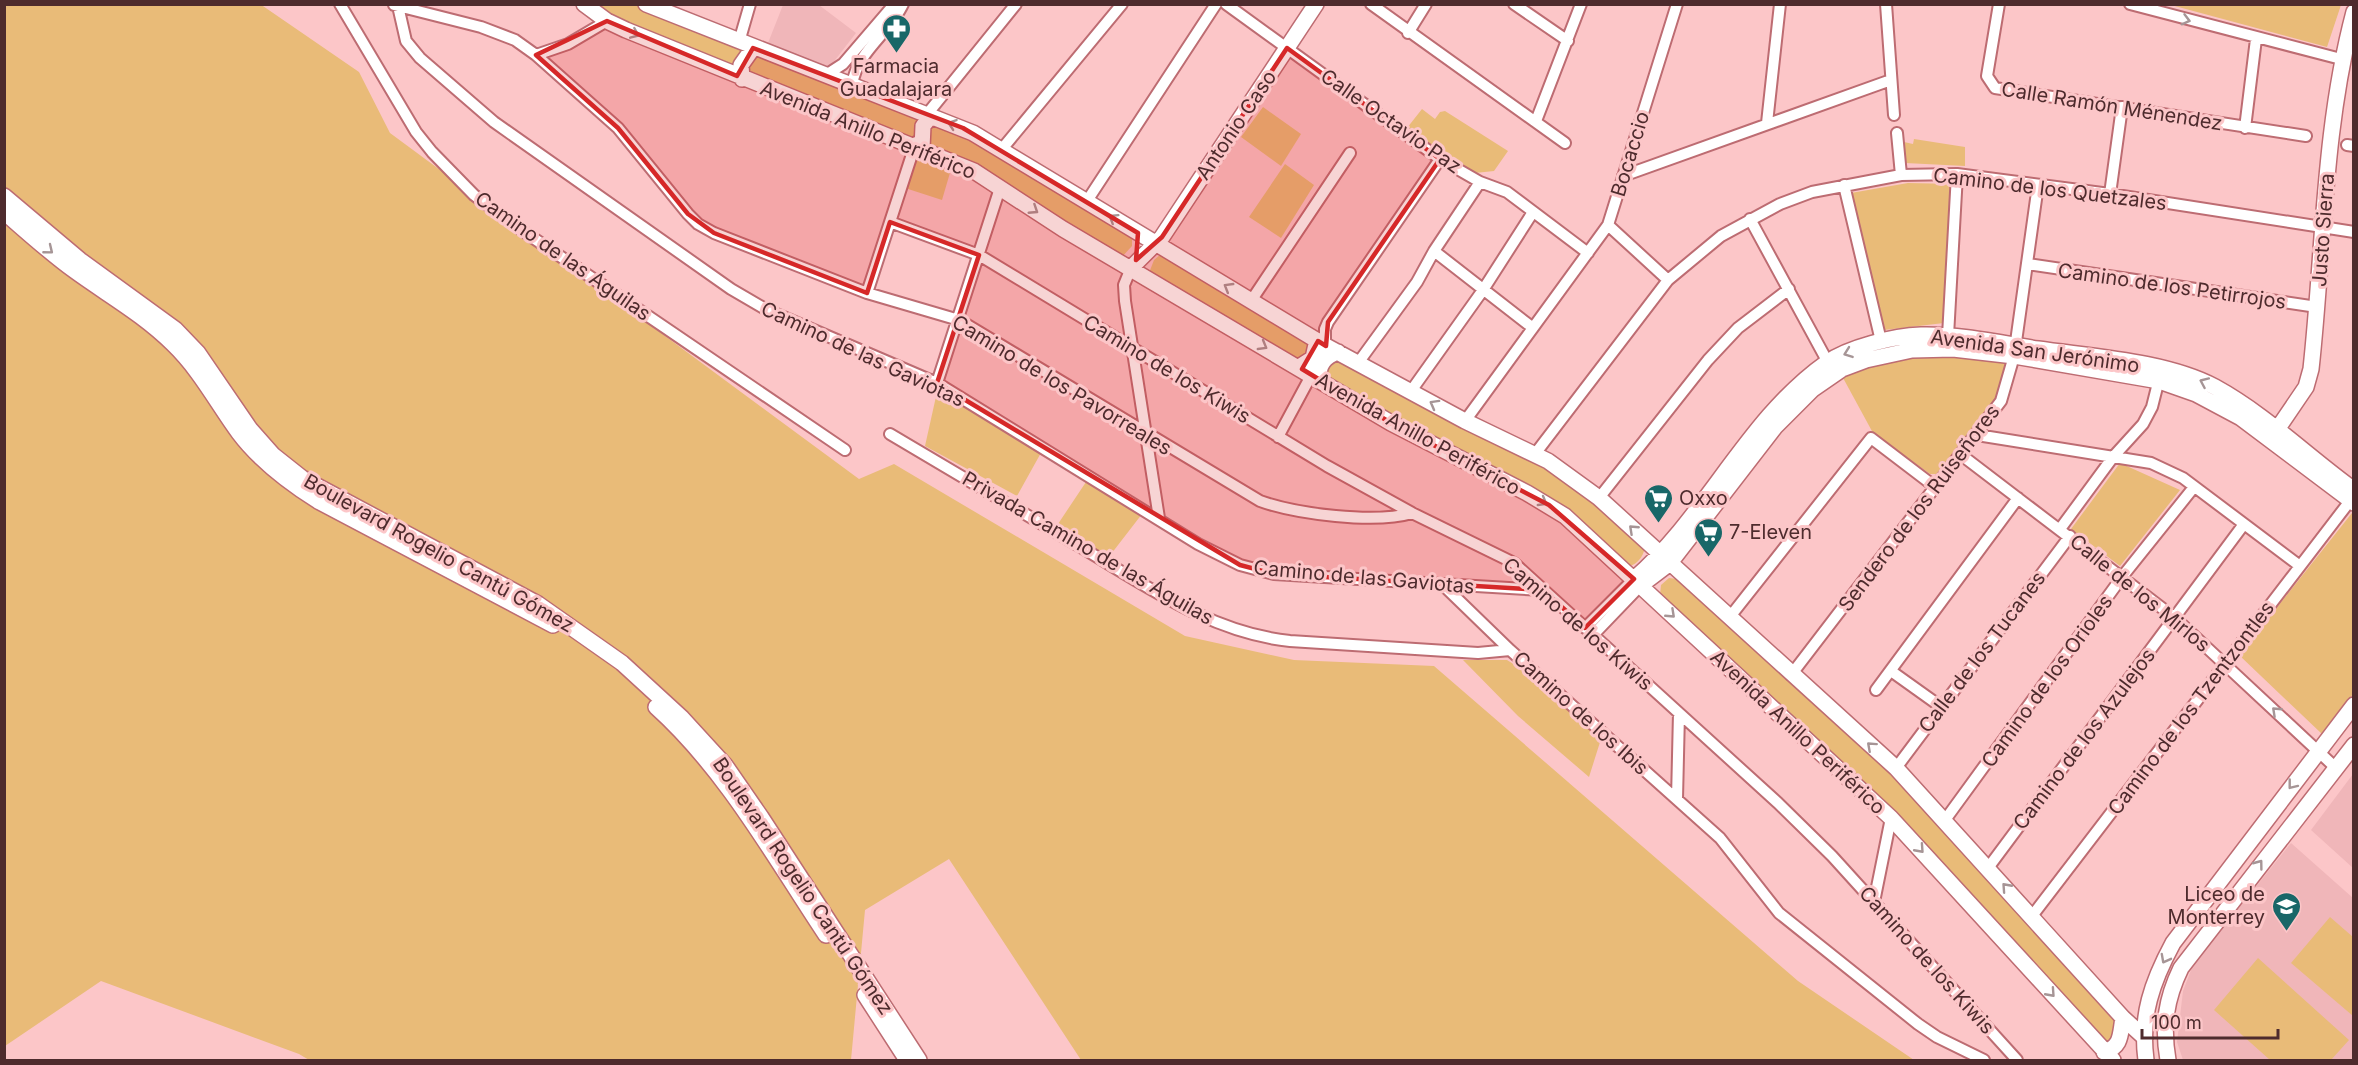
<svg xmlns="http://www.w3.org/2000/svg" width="2358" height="1065" viewBox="0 0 2358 1065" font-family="Inter,sans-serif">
  <rect width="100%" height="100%" fill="#fcc6c8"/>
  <path fill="#f0b6b9" d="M783,5H819L856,33L832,64L823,67L768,43Z
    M2353,774V868L2311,830Z
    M2291,843L2353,898V1060H2183L2177,1042L2183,991L2193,965Z"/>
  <path fill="#e9bb78" d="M260,4L359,72L390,133L859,479L894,464L1185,636L1294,660L1434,666L1798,981L1914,1060H1081L949,859L865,910L851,1060H309L299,1054L101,981L5,1046V5Z
    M596,5H635L972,137L1132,237V246L1121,258L1010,191L610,16Z
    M2171,5L2341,4V5L2327,47Z
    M1263,107L1301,134L1281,166L1241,137Z
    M1422,109L1435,119L1440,112L1445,111L1508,151L1494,171L1475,173L1441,154L1407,128Z
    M1914,139L1965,147V166L1905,163L1904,142L1913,144Z
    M917,156L952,166L942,200L905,188Z
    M1285,164L1314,185L1281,238L1249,217Z
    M1908,183L1955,184L1944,323L1884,330L1851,193Z
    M1161,254L1311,341L1312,348L1300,361L1149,273L1154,260Z
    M1929,354L2008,363L2003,389L1993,406L1939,474H1930L1873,433L1842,376L1885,361Z
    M1336,360L1561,473L1645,547C1643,558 1636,566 1625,567L1560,506L1423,436L1326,376L1328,365Z
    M937,392L1042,451L1017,496L925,446Z
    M2120,463L2180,490L2120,566L2071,529Z
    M1086,482L1142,514L1108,558L1058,524Z
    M2352,513L2353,694L2322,734L2239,655Z
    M1669,578L1677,579L1888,768L2117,1020L2109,1047L1904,824L1660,595L1661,585Z
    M1463,660H1507L1547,685L1601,739L1589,777L1518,716Z
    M2330,917L2353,937V1016L2291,963Z
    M2258,958L2349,1040L2331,1060H2270L2214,1010Z"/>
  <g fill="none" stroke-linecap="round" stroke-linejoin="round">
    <defs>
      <path id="street" d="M340,4L416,132L432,152L474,195L523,231L845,450
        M1226,4L1440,159L1480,182L1507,192L1588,253
        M1371,4L1565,143
        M1514,4L1568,41
        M1886,4L1894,115
        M1999,4L1987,76L1995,88L2306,136
        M2130,4L2341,59
        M394,5L481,27L515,40L536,55L618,128L688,214L698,224L714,233L867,293L959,320L1260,501C1296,514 1375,524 1412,513
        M398,6L406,41L420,58L494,122L731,289L767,310L937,383L1198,544L1240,565L1274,574L1543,590
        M1408,33L1426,4
        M739,42L750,4
        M536,55L568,44L607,21
        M826,75L843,64L891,8L899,4
        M852,85C857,51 889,34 903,4
        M924,118L1016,4
        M1536,121L1581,4
        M1767,123L1780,4
        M2245,128L2256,39
        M1897,133L1901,175
        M2347,145L2354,146
        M1002,149L1122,4
        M1623,176L1891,80
        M1844,185L1881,341
        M2110,194L2122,107
        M1087,201L1216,4
        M1750,219L1831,368
        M890,222L979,255L1327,466L1412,513L1514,563L1778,803L1832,856L2017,1060
        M1608,225L1668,280
        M1434,251L1533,328
        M2028,264L2317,307
        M1131,268L1124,285L1125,301L1159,518
        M867,293L916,142
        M1251,301L1350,153
        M1948,336L1957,174
        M1325,348V329L1328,322L1440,159
        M1358,363L1417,282L1434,251L1480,182
        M937,383L1000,188
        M1411,391L1483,290L1533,212
        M1465,421L1608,225L1677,4
        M890,434C953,471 1016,508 1079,546C1145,585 1211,633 1290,641L1478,653L1510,650
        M1977,435L2151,463L2183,478L2300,566
        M1278,437L1314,370
        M1535,454L1668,280L1721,236L1780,204L1812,192L1901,175L1957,174L2110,194L2354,232
        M1960,454L2175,618L2336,768
        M1599,498L1708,360L1738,328L1789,289
        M2060,529L2113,457L2143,424L2152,407L2160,375
        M1444,586L1510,650L1720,838L1779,913L1918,1024L1937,1037L1984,1060
        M1729,618L1871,438L1934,486
        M1585,628L1634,579
        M1594,634L1641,585
        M1891,671L1940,706
        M1791,675L2001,401L2014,356L2038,185
        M1876,690L2018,498
        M1896,768L2070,536
        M1677,799L1679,713
        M1945,820L2122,577L2194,487
        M1988,868L2244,524
        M1874,902L1891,818
        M2032,916L2353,497"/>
      <path id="secondary" d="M584,4L607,21L626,30L974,171L1063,229L1391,423L1527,493L1565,516L1891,818L2113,1060
        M646,4L973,133L1326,346L1465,421L1548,461L1599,498L1896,768L2123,1018L2145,1038
        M742,79L741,65L753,48
        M922,148L923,126L930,117
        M4,196L80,260L175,329L198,353L250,429L273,455L302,478L538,604L622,663L682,718L725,765L761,817L919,1060
        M4,212C27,232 50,253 75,271C108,295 144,315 173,344C200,370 217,403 239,433C260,461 288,482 318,501L553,625
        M1131,268L1162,237L1316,4
        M1299,367L1313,358L1317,340
        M1319,380C1318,365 1324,357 1338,352
        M2272,437L2306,387L2311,369C2324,250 2323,129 2354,12
        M1634,579C1707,516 1747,419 1826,363C1849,347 1894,336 1921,335C1960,334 2000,343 2038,349C2093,357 2166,361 2215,387C2266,415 2307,456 2354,490
        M1641,585L1670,563L1775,427L1813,389L1842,369L1866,360L1912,350L1953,349L2014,356L2159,381L2196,394L2241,418L2354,503
        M656,707C726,770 774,857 826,935
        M865,995L907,1060
        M2104,1052C2122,1047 2120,1034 2123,1018
        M2146,1060C2140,1016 2152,982 2173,943L2354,705
        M2168,1060C2162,1026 2166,999 2181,968L2354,745"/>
    </defs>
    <use href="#street" stroke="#bd6c72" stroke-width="14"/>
    <use href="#secondary" stroke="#bd6c72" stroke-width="18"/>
    <use href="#street" stroke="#fff" stroke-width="10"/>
    <use href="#secondary" stroke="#fff" stroke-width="15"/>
  </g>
  <defs><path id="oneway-chevron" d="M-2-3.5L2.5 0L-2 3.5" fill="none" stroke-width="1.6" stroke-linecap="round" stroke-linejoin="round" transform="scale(1.5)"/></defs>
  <g stroke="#a69596">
    <use href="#oneway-chevron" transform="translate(2186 20) rotate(15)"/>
    <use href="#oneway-chevron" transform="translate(635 34) rotate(23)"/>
    <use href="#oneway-chevron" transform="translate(952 124) rotate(-161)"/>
    <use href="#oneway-chevron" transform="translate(1034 210) rotate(33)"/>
    <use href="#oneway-chevron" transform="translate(1113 218) rotate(-148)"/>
    <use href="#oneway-chevron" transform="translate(49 250) rotate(39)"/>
    <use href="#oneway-chevron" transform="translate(1228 287) rotate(-149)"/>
    <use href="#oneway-chevron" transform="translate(1263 346) rotate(30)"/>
    <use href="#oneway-chevron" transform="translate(1848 353) rotate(160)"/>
    <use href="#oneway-chevron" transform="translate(2204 382) rotate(-156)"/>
    <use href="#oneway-chevron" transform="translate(1434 404) rotate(-151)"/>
    <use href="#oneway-chevron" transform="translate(1543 502) rotate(30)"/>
    <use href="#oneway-chevron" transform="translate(1633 529) rotate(-137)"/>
    <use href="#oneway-chevron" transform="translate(1671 614) rotate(43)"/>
    <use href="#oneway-chevron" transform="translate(2276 711) rotate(-137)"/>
    <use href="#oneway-chevron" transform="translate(1871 746) rotate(-138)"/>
    <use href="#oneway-chevron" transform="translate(2292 785) rotate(128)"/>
    <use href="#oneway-chevron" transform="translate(1920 849) rotate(48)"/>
    <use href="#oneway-chevron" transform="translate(2259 864) rotate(-53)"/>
    <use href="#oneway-chevron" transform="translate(2006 887) rotate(-132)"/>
    <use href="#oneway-chevron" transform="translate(2165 959) rotate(118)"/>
    <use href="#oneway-chevron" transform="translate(2051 993) rotate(48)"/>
  </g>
  <path fill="#d62828" fill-opacity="0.2" stroke="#d62828" stroke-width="4.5" stroke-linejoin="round" d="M607,21L737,76L753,48L963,128L1138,233L1136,260L1162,237L1287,48L1440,159L1328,322L1326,346L1318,341L1302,369L1391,423L1549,505L1634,579L1585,628L1543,590L1274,574L1240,565L937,383L979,255L890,222L867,293L714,233L688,214L618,128L536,55Z"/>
  <defs>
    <symbol id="pharmacy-pin" viewBox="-11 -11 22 30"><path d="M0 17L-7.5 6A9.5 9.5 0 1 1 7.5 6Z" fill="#196768" stroke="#fcc6c8"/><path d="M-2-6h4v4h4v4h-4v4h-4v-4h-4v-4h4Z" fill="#fff"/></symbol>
    <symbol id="supermarket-pin" viewBox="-11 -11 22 30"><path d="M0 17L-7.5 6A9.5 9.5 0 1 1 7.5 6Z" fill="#196768" stroke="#fcc6c8"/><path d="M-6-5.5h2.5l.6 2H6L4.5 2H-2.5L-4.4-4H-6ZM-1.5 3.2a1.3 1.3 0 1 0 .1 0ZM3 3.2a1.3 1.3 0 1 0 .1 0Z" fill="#fff"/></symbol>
    <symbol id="school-pin" viewBox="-11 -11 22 30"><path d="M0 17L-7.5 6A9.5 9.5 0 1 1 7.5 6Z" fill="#196768" stroke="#fcc6c8"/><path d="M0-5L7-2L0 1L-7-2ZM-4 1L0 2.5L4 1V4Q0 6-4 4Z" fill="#fff"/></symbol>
  </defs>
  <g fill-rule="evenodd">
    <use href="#pharmacy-pin" x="880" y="12" width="33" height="45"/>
    <use href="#supermarket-pin" x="1642" y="482" width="33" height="45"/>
    <use href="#supermarket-pin" x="1692" y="516" width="33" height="45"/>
    <use href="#school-pin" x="2270" y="890" width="33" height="45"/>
  </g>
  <g text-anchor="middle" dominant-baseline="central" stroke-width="6" stroke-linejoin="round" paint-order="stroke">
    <g font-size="20" fill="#4e2b2d" stroke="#fcc6c8" text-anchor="start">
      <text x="896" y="66" text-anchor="middle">Farmacia<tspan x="896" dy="23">Guadalajara</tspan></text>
      <text x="1679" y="498">Oxxo</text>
      <text x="1729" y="532">7-Eleven</text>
      <text x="2265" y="894" text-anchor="end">Liceo de<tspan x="2265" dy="23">Monterrey</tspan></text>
    </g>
    <g font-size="20" fill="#4e2b2d" stroke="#fcc6c8">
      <text transform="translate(2112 106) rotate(9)">Calle Ramón Ménendez</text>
      <text transform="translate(1391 121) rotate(35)">Calle Octavio Paz</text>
      <text transform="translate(1236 125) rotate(-56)">Antonio Caso</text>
      <text transform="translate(868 130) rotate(22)">Avenida Anillo Periférico</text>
      <text transform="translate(1630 154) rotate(-73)">Bocaccio</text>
      <text transform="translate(2050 189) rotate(7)">Camino de los Quetzales</text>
      <text transform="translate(2323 230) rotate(-86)">Justo Sierra</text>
      <text transform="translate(563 256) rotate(35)">Camino de las Águilas</text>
      <text transform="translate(2172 286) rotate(8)">Camino de los Petirrojos</text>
      <text transform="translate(2035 351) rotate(8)">Avenida San Jerónimo</text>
      <text transform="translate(863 354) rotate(25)">Camino de las Gaviotas</text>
      <text transform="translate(1167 369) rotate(31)">Camino de los Kiwis</text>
      <text transform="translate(1062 385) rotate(31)">Camino de los Pavorreales</text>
      <text transform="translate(1418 434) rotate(29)">Avenida Anillo Periférico</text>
      <text transform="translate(1919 508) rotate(-53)">Sendero de los Ruiseñores</text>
      <text transform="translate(1088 548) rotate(30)">Privada Camino de las Águilas</text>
      <text transform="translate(439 553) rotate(29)">Boulevard Rogelio Cantú Gómez</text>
      <text transform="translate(1364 577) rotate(5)">Camino de las Gaviotas</text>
      <text transform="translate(2140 593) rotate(39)">Calle de los Mirlos</text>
      <text transform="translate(1578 624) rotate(41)">Camino de los Kiwis</text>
      <text transform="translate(1982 652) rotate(-53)">Calle de los Tucanes</text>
      <text transform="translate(2047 681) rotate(-54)">Camino de los Orioles</text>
      <text transform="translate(2191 708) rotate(-53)">Camino de los Tzentzontles</text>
      <text transform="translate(1581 713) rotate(42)">Camino de los Ibis</text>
      <text transform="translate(1798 732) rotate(43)">Avenida Anillo Periférico</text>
      <text transform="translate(2084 739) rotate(-53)">Camino de los Azulejos</text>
      <text transform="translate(803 886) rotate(56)">Boulevard Rogelio Cantú Gómez</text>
      <text transform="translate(1927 960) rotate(48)">Camino de los Kiwis</text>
    </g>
  </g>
  <rect width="2358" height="1065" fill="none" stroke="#4e2b2d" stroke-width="12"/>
  <path d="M2142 1029v9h136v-9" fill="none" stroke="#4e2b2d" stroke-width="3"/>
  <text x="2151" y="1029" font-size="18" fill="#4e2b2d" stroke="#fcc6c8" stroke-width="4.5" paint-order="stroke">100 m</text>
</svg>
